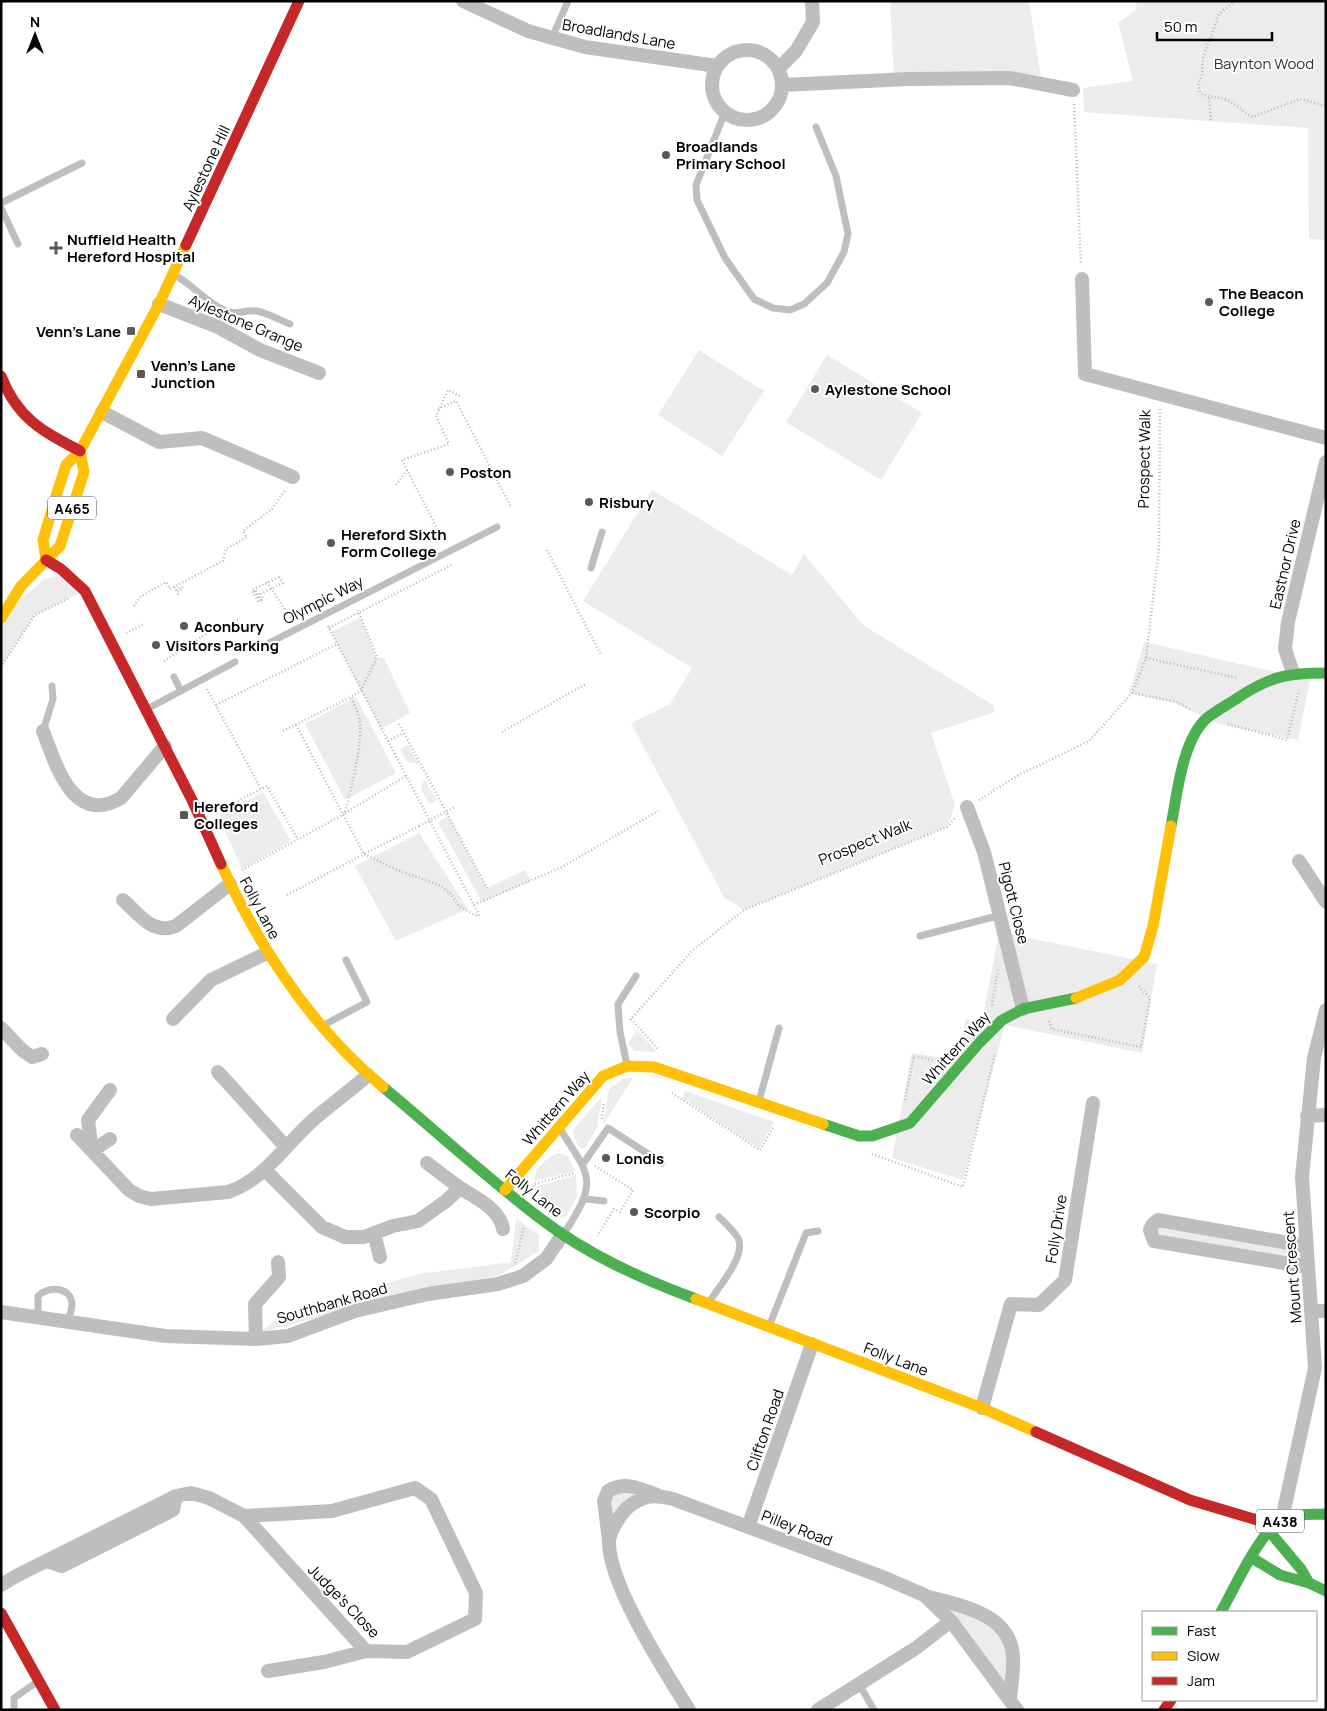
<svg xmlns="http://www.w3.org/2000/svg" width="1327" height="1711" viewBox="0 0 1327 1711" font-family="Manrope,sans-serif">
  <rect width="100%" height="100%" fill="#fff"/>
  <path fill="#ececec" d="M890,1H1029L1042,84L894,79Z
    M1135,1H1326V240L1309,239L1308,128L1084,112L1083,88L1133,81L1118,23L1137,9Z
    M699,350L764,391L722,456L658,415Z
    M827,355L922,413L881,480L786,422Z
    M652,490L792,575L804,554L863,625L993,705L995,712L931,733L955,805L947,827L744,910L724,897L631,723L670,704L692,668L583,601Z
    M61,569L85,591L35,615L1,667V618L44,579L54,577Z
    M361,617L376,657L384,658L410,713L381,729L331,632Z
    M1144,642L1310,680L1298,740L1218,724L1175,703L1129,693Z
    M356,697L396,773L345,800L305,724Z
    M408,745L419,764L407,762L400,749Z
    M424,779L437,800L430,804L421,789Z
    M263,792L291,841L242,869L218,816Z
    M448,816L487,888L525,870L531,881L482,902L438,822Z
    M419,833L468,909L396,941L355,866Z
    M999,932L1157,964L1142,1053L1005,1025L963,1180L892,1158L912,1053L957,1060L966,1019L982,1021Z
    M637,1030L656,1051V1052L634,1051L628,1043Z
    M625,1078H633L603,1125L609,1089Z
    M685,1091L774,1122L759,1148L682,1098Z
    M602,1097L597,1128L585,1148H580L574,1138L573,1130Z
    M558,1153L568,1156L575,1171L535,1181C533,1170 548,1156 558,1153Z
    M576,1175L577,1196L566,1217L560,1218L539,1202L536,1187Z
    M516,1219L539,1235V1251L498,1276L433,1287L259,1333L285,1313L419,1274L511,1262Z
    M1153,1224L1306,1246L1308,1267L1154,1241Z
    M627,1484L639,1499L609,1540L608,1491Z
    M940,1609H973L1010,1641V1699Z"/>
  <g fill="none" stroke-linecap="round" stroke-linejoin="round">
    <path stroke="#b9b9b9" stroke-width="2.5" stroke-dasharray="1 2.5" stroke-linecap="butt" d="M1235,1L1219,14L1203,58L1202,76L1198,84L1200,93C1209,98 1217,96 1226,100C1234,102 1243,112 1253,117L1300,99L1326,106
      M1209,98L1211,122
      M1074,104L1081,265
      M438,409L456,401L511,507
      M396,485L407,470
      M444,542L402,460L449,444L436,416L448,390L461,397
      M547,550L601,655
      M279,577L283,583L261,594L263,599L258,601L252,590Z
      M267,582L291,619
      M174,587L176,590L182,587L183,589L177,592L178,595
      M254,591L261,600L255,589
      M134,606L140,597L166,582L170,589L223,561L226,549L247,537L243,531L272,509L286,489
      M328,626L480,917
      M329,628L453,564
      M126,633L144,624
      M1146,658L1237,678
      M164,661L211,631L239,619
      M1,667L35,615L68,599
      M207,689L261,789
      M1132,693L1177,702L1191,710
      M216,705L337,644
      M399,724L487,888
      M1228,724L1287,740L1299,690
      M296,725L364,854L419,826
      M283,731L351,697
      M502,732L587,683
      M388,741L404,733
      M979,800L1017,776L1089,741L1132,693L1146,658L1159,548L1160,409
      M216,812L267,786L297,838
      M345,813L406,776
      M242,870L344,814C350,800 363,737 360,723C359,714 354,705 351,697L361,691L377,657L358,610
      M287,895L364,854L395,869L439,885L450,893L460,907L479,917
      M474,905L562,867L658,811
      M992,1005L998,969
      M631,1019L659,1050
      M630,1020L693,950L744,910L947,827L955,818
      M1049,1021L1052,1029L1141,1047L1150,998L1138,986
      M672,1093L760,1150L774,1126
      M905,1100L914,1056L940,1062
      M602,1119L604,1102
      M872,1154L963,1187L995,1053
      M595,1166L633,1190L620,1212L614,1209L597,1236
      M534,1190V1184L574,1173
      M515,1263L524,1227"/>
    <path stroke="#bebebe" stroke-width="7" d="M552,38L568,1
      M725,112L696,185L697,200L725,258L754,299L773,308L790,310L804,304L827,283L844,252L848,234L836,176L816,127
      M1,203L82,163
      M1,208L18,244
      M178,277C195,287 207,303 226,311C238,316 245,309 257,311C268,313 279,320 290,324
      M591,568L602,532
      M269,643L497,527
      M174,677L181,691
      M147,709L235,662
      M43,731L53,699L52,686
      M920,936L1001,915
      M322,1026L367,1002L346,960
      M627,1065L620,1032L618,1004L636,976
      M759,1101L779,1028
      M560,1129C591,1177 598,1181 565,1232
      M583,1164L608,1128L662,1163
      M585,1199L604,1201
      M709,1302C718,1288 747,1255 738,1238C733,1230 725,1223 719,1217
      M38,1318V1296C47,1286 71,1286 72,1304C72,1310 69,1317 67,1323
      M770,1324L806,1233L818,1231
      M859,1684L874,1710
      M14,1710V1698L37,1682"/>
    <path stroke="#bebebe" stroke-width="14" d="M463,1L528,31L585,47L717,66
      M712 85a35 35 0 1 1 70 0a35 35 0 1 1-70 0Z
      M778,69L796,51L813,22L812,1
      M782,85L909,79L1010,78L1073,90
      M1082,279L1085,374L1326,438
      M159,304L218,327L260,350L319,373
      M102,412L159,442L202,438L293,477
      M1293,673L1285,649L1288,622L1326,462
      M43,731C56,765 73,826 121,798L165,746
      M967,807L984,852L1023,1009
      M1299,861L1326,902
      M123,900C140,915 152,935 176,926L230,884
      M173,1019L211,980L267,953
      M1,1028L22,1050L32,1057L42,1054
      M218,1072L286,1147
      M110,1090L88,1120L92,1151L110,1139
      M1307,1116L1326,1115
      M77,1135L129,1190L139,1196L151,1199L228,1192C264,1180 285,1145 312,1121C330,1105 350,1091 368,1075
      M265,1170L322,1227L345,1237H364L393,1226L418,1221L446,1201L460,1188L427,1163
      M460,1188C476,1198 500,1209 503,1229
      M374,1233L380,1257
      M1306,1246L1158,1220L1153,1224L1150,1230L1154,1241L1308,1267
      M1312,1311H1326
      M1,1312L165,1336L256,1339L288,1336L355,1311L428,1294L498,1284L523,1276L546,1259L563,1234
      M256,1339L255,1304L279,1277L278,1262
      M982,1408L1011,1304L1039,1305L1065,1280L1093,1103
      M1282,1519L1315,1368L1302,1177L1314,1058L1326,1010
      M748,1527L812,1344
      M609,1540L604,1501L608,1491C625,1481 639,1488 657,1495
      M47,1561L62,1566L173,1510L176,1496
      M1,1585L18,1575L176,1496L191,1493L209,1498L244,1516L332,1511L415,1488L431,1499L476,1593L475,1619L407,1652L366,1651L244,1516
      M929,1597C962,1606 1011,1614 1013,1657C1014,1670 1011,1685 1010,1699
      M268,1671L324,1662L366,1651
      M689,1710C666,1673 608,1584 609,1541C610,1531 620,1515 627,1508C643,1495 653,1494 673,1499L880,1576L924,1595L951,1621
      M818,1710L916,1648L951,1621L1017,1710"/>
    <path stroke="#4caf50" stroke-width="11" d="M1171,826C1177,795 1182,740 1207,718C1217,710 1229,704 1239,697C1271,676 1288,673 1326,673
      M383,1087C436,1131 487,1178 541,1219C588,1255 642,1279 696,1299
      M823,1124L859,1136H872L910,1123L980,1042L1002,1020L1023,1009L1076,998
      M1269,1531L1301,1569L1309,1583
      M1252,1558L1280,1575L1309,1583L1326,1591
      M1221,1612C1234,1589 1261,1529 1283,1519C1296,1513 1313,1515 1326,1514"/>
    <path stroke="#ffc107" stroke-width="11" d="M46,560L43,540L57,493L66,465L80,451L159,304L186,245
      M1,618L21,586L60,546L84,472L80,451
      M221,864C260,949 311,1027 383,1087
      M1076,998L1120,980L1144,957L1153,926L1171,826
      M505,1190L603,1076L627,1066L654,1067L823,1124
      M696,1299L982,1408L1036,1432"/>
    <path stroke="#c62828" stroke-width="11" d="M186,245L299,1
      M1,376C17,418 42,431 80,451
      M46,560L61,569L85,591L192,800L221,864
      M1036,1432L1190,1500L1274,1525
      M1,1613L55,1710
      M1164,1710L1171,1700"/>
    <path stroke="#b9b9b9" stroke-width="2.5" stroke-dasharray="1 2.5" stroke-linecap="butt" d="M419,826L455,807"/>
  </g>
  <g fill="#595959" stroke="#fff" stroke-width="2">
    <circle cx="666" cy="155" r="5"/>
    <path d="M53.5 240.5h5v5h5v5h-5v5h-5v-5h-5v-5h5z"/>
    <circle cx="1209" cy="302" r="5"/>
    <rect x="126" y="326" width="10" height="10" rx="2.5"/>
    <rect x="136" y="369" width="10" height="10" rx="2.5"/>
    <circle cx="815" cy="389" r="5"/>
    <circle cx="450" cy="472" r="5"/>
    <circle cx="589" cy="502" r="5"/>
    <circle cx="331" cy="543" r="5"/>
    <circle cx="184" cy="626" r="5"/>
    <circle cx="156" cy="645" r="5"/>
    <rect x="179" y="810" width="10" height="10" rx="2.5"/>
    <circle cx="606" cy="1158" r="5"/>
    <circle cx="634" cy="1212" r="5"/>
  </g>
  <g text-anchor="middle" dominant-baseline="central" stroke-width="4" stroke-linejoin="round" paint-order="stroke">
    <g fill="#fff" stroke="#4c4c4c" stroke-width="1">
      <rect x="48" y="496.5" width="48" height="23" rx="4"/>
      <rect x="1256" y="1509.5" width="48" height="23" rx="4"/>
    </g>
    <g font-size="14" font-weight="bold" fill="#000">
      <text x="72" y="508">A465</text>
      <text x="1280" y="1521">A438</text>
    </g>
    <g font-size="15" fill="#000" stroke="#fff">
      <text transform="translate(619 34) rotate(10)">Broadlands Lane</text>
      <text transform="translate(206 168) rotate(-65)">Aylestone Hill</text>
      <text transform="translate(246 323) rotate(23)">Aylestone Grange</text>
      <text transform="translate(1144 459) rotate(-89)">Prospect Walk</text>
      <text transform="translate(1285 564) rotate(-77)">Eastnor Drive</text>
      <text transform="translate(323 600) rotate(-27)">Olympic Way</text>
      <text transform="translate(865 842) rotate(-22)">Prospect Walk</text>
      <text transform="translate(1014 903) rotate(76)">Pigott Close</text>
      <text transform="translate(260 908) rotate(62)">Folly Lane</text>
      <text transform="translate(956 1048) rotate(-48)">Whittern Way</text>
      <text transform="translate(556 1108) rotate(-49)">Whittern Way</text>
      <text transform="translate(534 1193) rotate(38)">Folly Lane</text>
      <text transform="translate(1056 1229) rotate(-81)">Folly Drive</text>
      <text transform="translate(1292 1267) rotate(-94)">Mount Crescent</text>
      <text transform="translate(332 1303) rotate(-16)">Southbank Road</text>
      <text transform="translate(896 1359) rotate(21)">Folly Lane</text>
      <text transform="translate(765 1430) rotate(-71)">Clifton Road</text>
      <text transform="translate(797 1528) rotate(21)">Pilley Road</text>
      <text transform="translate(344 1601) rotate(46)">Judge's Close</text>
    </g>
    <g font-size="15" fill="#333" stroke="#fff">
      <text x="1264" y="63">Baynton Wood</text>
    </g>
    <g font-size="15" font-weight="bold" fill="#000" stroke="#fff" text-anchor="start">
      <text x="676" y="146">Broadlands<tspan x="676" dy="17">Primary School</tspan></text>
      <text x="67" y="239">Nuffield Health<tspan x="67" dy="17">Hereford Hospital</tspan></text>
      <text x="1219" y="293">The Beacon<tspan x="1219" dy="17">College</tspan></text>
      <text x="121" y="331" text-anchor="end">Venn's Lane</text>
      <text x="151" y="365">Venn's Lane<tspan x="151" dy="17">Junction</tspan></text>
      <text x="825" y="389">Aylestone School</text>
      <text x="460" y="472">Poston</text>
      <text x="599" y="502">Risbury</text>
      <text x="341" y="534">Hereford Sixth<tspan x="341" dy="17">Form College</tspan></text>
      <text x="194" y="626">Aconbury</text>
      <text x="166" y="645">Visitors Parking</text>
      <text x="194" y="806">Hereford<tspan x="194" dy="17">Colleges</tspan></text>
      <text x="616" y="1158">Londis</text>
      <text x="644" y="1212">Scorpio</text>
    </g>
  </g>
  <rect width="1327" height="1711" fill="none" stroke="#000000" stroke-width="5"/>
  <rect x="1142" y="1611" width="175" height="90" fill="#ffffff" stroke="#999999"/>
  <rect x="1152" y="1627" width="25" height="8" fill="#4caf50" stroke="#999999"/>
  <text x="1187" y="1636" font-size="15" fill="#000000">Fast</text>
  <rect x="1152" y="1652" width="25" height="8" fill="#ffc107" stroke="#999999"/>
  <text x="1187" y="1661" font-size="15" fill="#000000">Slow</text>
  <rect x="1152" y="1677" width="25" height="8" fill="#c62828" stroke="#999999"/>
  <text x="1187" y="1686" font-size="15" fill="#000000">Jam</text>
  <g transform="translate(35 35)" stroke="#ffffff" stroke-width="4" paint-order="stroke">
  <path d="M0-4L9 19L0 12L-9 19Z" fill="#000000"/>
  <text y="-8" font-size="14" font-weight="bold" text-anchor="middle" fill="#000000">N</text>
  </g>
  <path d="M1157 32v8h115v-8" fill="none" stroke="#000000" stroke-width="2.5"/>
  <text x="1164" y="32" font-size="15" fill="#000000" stroke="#ffffff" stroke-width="4" paint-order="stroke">50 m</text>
</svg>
